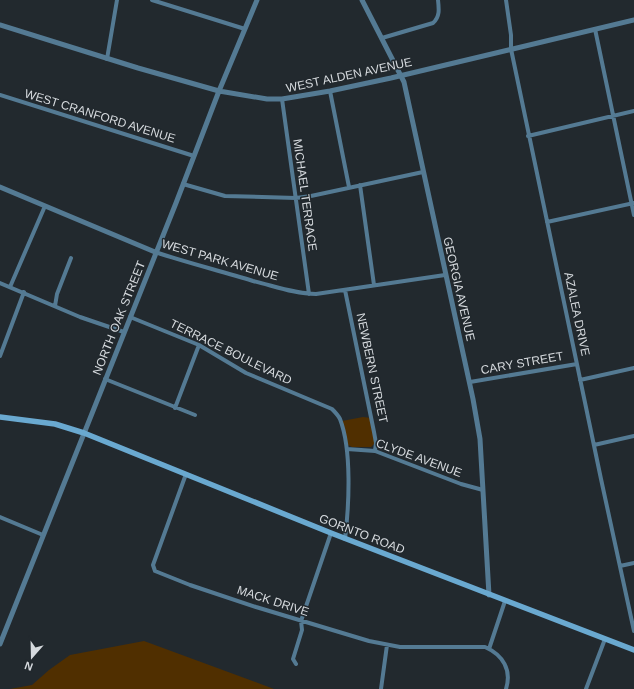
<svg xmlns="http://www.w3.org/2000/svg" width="634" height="689" viewBox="0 0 634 689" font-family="Arial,sans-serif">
  <rect width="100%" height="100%" fill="#22292e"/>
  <path fill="#502f00" d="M363,417L371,418L375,443L371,447H352L348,445L342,421Z
    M144,641L274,689H10L32,685L49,670L70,655Z"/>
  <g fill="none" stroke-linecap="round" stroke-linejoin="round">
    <path stroke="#547a93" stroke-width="4" d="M152,0L245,29
      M506,0L511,35V49L601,479L634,631
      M595,29L634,215
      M382,38L433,23C440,17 439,9 438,0
      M107,59L117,0
      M330,91L349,187
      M0,95L194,156
      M282,99L309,294
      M528,136L634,111
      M183,184L225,196L296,198L311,196L423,172
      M360,185L374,285
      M547,222L634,203
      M155,252C188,263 221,271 253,281C274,286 295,294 316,294L445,275
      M0,283L80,317L124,332
      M10,287L45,206
      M345,290L374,432L376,443L375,451
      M55,306L57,294L71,258
      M130,317L199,345L246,373L332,409C335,412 338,415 340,419C352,450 349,506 345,539
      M0,356L24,292
      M105,379L195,415
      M580,380L634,368
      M470,382L577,364
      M175,408L199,345
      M594,445L634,436
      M347,449L375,451L461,484L483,490
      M186,474L153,565L155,571L190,585L256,607L369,641L400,647H485C503,655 512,670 506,689
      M0,517L43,535
      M620,566L634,563
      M489,649L505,601
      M296,664L293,659L302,630L301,621L331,533
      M381,689L387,645
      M586,689L605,639"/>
    <path stroke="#547a93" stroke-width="5" d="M362,0L404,82L473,399L480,439L489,595
      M0,25L138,68L219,91L267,99H282L330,91L391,78L634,20
      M0,187L155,252
      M0,644L176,203L219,91L257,0"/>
    <path stroke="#6aa9d0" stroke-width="5.5" d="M0,417L55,424L84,433L331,533L634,650"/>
  </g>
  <g text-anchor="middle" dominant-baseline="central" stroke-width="3" stroke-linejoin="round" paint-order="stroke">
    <g font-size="12" fill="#d6dade" stroke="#22292e">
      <text transform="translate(349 75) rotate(-12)">WEST ALDEN AVENUE</text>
      <text transform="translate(100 116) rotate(17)">WEST CRANFORD AVENUE</text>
      <text transform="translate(305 195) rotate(82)">MICHAEL TERRACE</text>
      <text transform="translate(220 260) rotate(16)">WEST PARK AVENUE</text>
      <text transform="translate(459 289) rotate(77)">GEORGIA AVENUE</text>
      <text transform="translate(577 314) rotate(78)">AZALEA DRIVE</text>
      <text transform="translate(119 318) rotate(-68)">NORTH OAK STREET</text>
      <text transform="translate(231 352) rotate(26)">TERRACE BOULEVARD</text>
      <text transform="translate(522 363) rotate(-10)">CARY STREET</text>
      <text transform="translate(372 368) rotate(78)">NEWBERN STREET</text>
      <text transform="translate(419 458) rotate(20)">CLYDE AVENUE</text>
      <text transform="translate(362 534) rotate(21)">GORNTO ROAD</text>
      <text transform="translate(273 601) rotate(18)">MACK DRIVE</text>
    </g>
  </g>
  <g transform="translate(32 657) rotate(200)" stroke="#22292e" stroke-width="3" paint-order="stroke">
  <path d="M0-3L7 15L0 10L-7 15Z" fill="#d6dade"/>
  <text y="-6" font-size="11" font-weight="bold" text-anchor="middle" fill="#d6dade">N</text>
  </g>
</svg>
